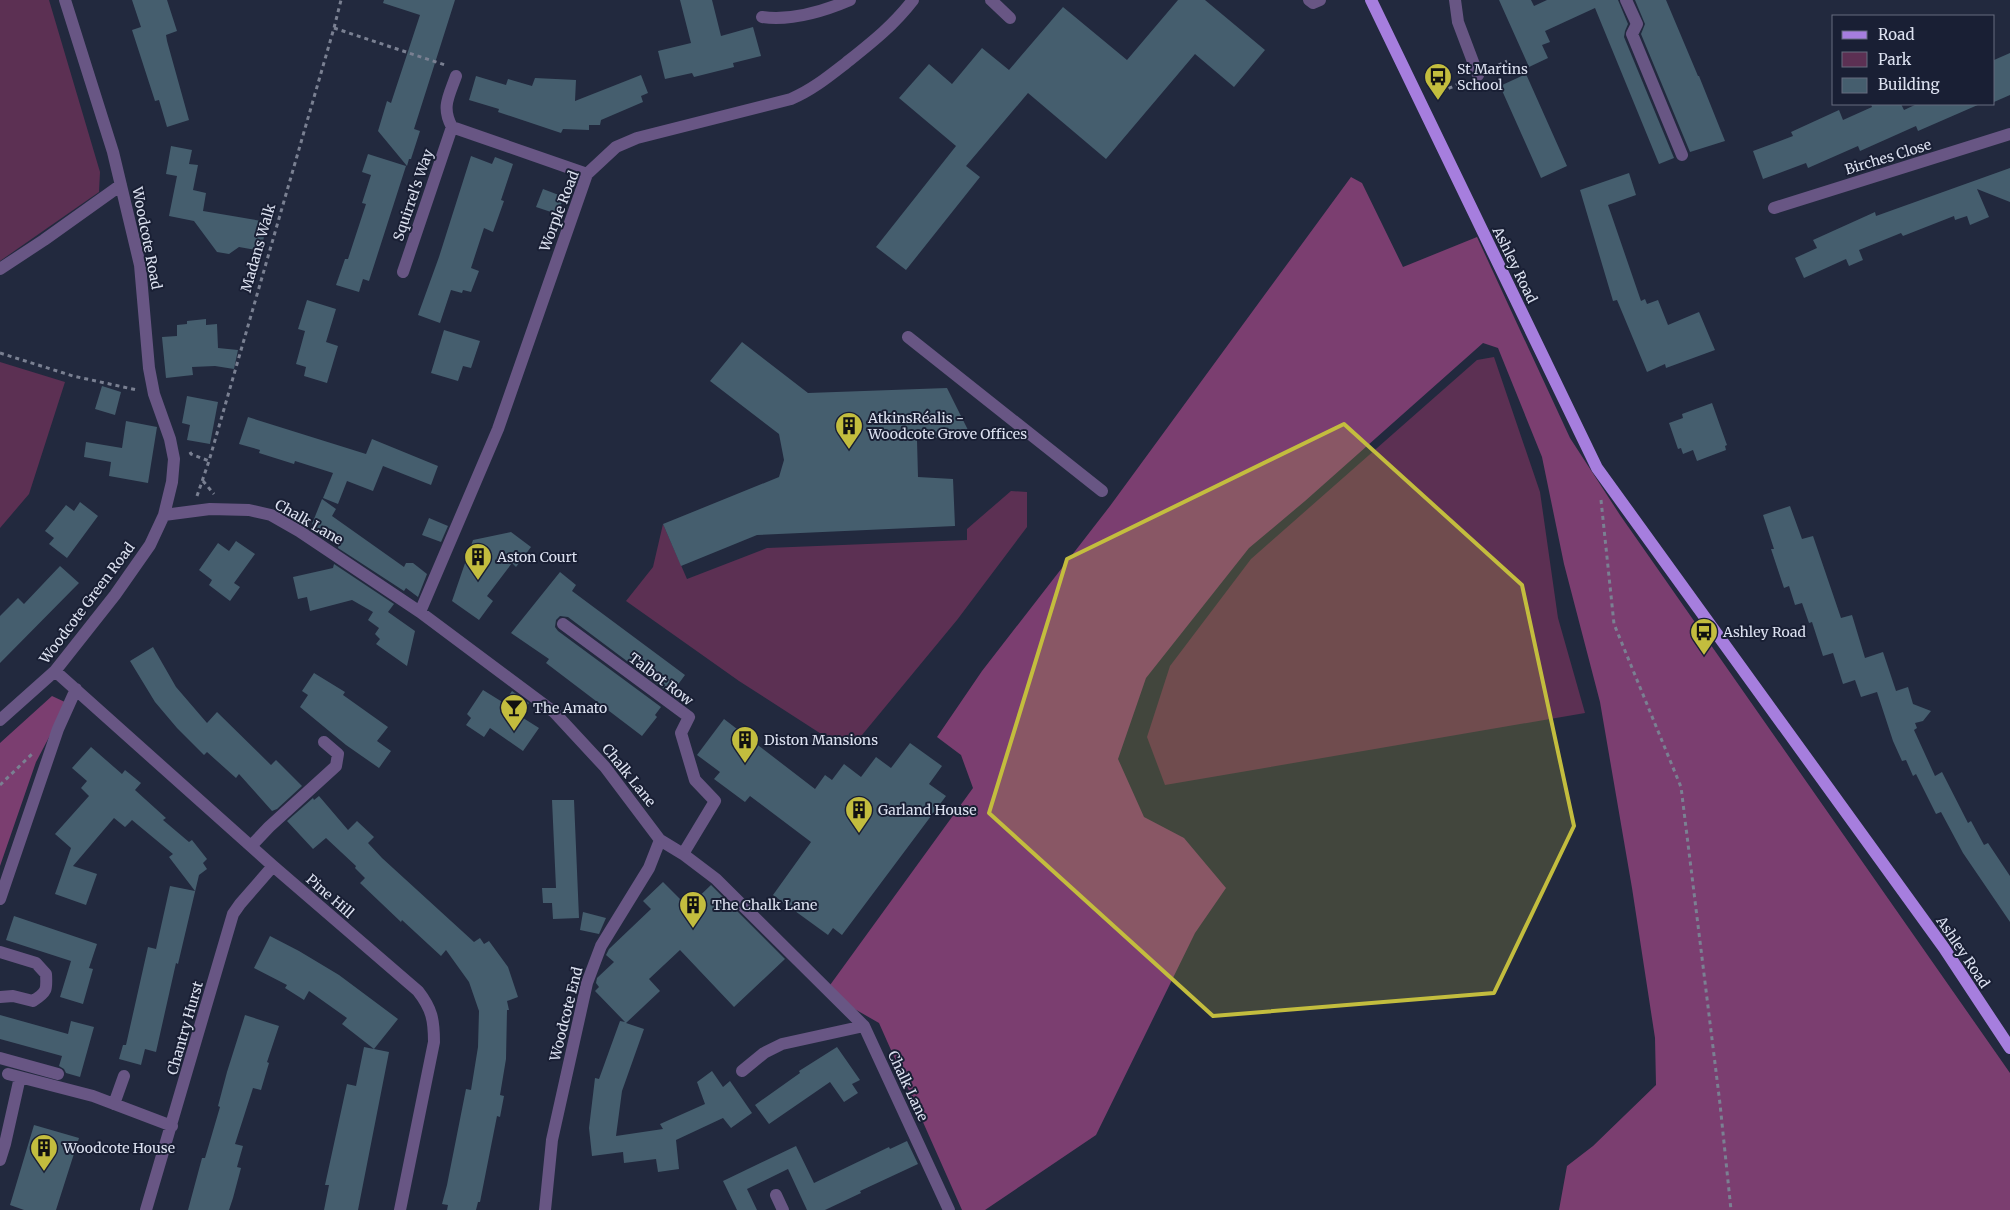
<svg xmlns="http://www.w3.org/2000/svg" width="2010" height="1210" viewBox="0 0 2010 1210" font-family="Merriweather,serif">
  <rect width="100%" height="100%" fill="#22293e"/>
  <path fill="#5c3053" d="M0,0H49L100,172L99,192L0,261Z
    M1494,357L1540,492L1558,618L1585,713L1165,785L1147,737L1170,666L1251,559L1477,360Z
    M0,362L65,382L29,494L0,528Z
    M1011,491L1027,492V527L957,620L862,735L843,741L829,739L739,681L626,601L653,567L663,524L687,579L767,548L967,540V529Z"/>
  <path fill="#7b3e70" d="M1351,177L1362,183L1403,267L1477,237L1570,438L1620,515L2010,1073V1210H1559L1567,1166L1593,1146L1656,1085L1655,1038L1632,888L1600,702L1564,564L1542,457L1498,348L1483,343L1305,501L1249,548L1146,678L1118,759L1144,817L1184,838L1226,888L1195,933L1096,1135L985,1210H962L879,1023L825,992L973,788L961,755L937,737L982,671L1110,506Z
    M52,696L67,703L36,762L0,866V743Z"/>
  <path fill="#455e6e" d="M132,0H167L177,31L166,35L167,41L189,120L167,127L159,100L155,101L132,30L141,27Z
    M384,0H455L414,129L420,131L411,159H409L407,166L378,131L387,101L391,103L420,15L383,3Z
    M680,0H712L721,36L753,27L761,56L733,63L734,67L694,77L692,73L665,79L658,51L691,43Z
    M1178,0H1205L1265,50L1234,87L1195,54L1106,159L1028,93L966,166L980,177L906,270L876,247L956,146L899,98L929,64L952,84L982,48L1009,70L1063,7L1127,60Z
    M1499,0H1531L1534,6L1547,0H1618L1628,24L1625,31L1624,37L1674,158L1659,164L1595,8L1545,31L1550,42L1542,45L1548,58L1529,67Z
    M1635,0H1666L1698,76H1699L1725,141L1690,152L1641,34L1645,24Z
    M2010,53V95L1994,102V60Z
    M1526,74L1567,166L1541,178L1500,86Z
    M641,75L648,93L641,96L643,102L601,120L600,125H589V130L563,129L561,133L498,112L499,109L469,100L476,76L506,85L508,79L532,86L535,78L576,80L575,101Z
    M1871,104H1901L1904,110L1917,104H1980L1918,131L1916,126L1860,151L1858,146L1808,168L1806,163L1763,179L1753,151L1793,136L1791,132L1839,110L1843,120L1872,107Z
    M171,146L192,150L189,164L198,165L193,190L206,193L203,211L267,222L261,251L239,247L229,254L217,252L194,221L169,216L177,176L166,174Z
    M368,154L406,166L369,281L363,279L359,292L336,285L345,259H348L366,204L362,203L371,175L362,172Z
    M471,156L492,164L495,157L513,164L501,200L504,201L493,232L484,228L471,268L479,271L471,292L463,290L462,293L451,290L440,323L418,315L439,257Z
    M2010,168V202L1977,189L1989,217L1970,225L1967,216L1955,220L1954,216L1903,236L1901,233L1859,250L1863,260L1849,266L1846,259L1804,278L1795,258L1817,248L1813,240L1875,212L1876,216Z
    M1629,173L1636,195L1608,205L1641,301L1645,299L1647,304L1658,300L1668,325L1699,312L1715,350L1666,368L1665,364L1647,372L1617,300L1613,301L1580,190Z
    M543,189L564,197L557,214L536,207Z
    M307,300L336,309L326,342L338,346L327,383L304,376L306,367L296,364L305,331L298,329Z
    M206,319V325L217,324L218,348L238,350L234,369L215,366L192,367L193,375L166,378L162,337L177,336V325L187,324V321Z
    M444,330L480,341L471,368L463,366L458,381L431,373Z
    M742,342L808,393L947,388L970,434L917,440L918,477L953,479L955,526L757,535L681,566L663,524L779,477L784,460L779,434L710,381Z
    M102,386L121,392L115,415L95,409Z
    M187,396L218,402L210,444L187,440L190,425L182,423Z
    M1712,403L1727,445L1725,446L1726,450L1697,461L1693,450L1683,454L1681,448L1678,449L1669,423L1683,418L1682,414Z
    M248,417L366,454L372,439L438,466L431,485L383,466L373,491L347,481L338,504L323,498L333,473L295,461L294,464L259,453L260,450L239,444Z
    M126,421L157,427L148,483L109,476L111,462L84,457L86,442L122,448Z
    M322,499L336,509L332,516L404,567L406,563H413L427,574L418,597L406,588L404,591L338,548L339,543L312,524Z
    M80,502L98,516L67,558L49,544L54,538L45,531L66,505L74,511Z
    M1790,506L1802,539L1813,536L1841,618L1852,615L1865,658L1883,652L1896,691L1908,687L1913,704L1931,711L1923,721L1915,723L1917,728L1914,730L1935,776L1942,772L1968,823L1971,821L1984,845L1988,843L2010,876V922L1963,853L1941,812L1936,814L1916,774L1913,776L1906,760L1902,761L1893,741L1877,692L1861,697L1855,680L1843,684L1833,653L1823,656L1812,622L1809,623L1802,603L1795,605L1789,586L1784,588L1771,549H1774L1763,515Z
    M429,518L448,526L441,542L422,535Z
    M511,532L531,547L516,567L512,563L487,596L493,601L479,620L452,601L473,540Z
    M236,541L255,554L234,583L240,587L230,601L209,585L212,580L199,570L218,543L229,551Z
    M334,564L394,604L388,612L415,631L407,666L376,644L380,639L375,634L379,628L368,620L373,612L352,600L310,611L307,597L298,599L293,577L333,568Z
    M60,566L79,583L0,663V616L18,598L24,604Z
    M560,572L576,585L572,591L685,675L671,694L568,617L560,616L556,620L555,627L558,631L661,707L655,715L657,717L642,736L546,663L549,659L511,633Z
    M153,647L176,687L207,723L217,712L271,765L276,760L302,786L277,809L272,811L239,774L236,778L207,752L204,755L177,728L155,702L130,661Z
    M314,673L345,692L343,695L388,727L377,741L391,751L379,768L346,745L300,707L308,695L302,691Z
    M483,690L504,703L512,691L529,703L520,716L539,728L523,751L490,728L484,737L466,725L471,718L467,714Z
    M724,719L815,789L825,775L832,780L844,764L861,777L876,757L891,768L910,743L942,766L929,784L946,796L842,935L833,928L828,935L773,895L811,842L750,796L745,802L714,779L720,772L697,755Z
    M91,747L122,774L125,770L141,783L135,790L166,818L163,820L189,842L192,840L207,859L203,863L207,869L199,875L178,964L176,963L156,1052L145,1049L141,1065L119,1059L123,1045H126L148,947L156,949L170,886L195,891L169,857L173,854L132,820L125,827L114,818L73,866L97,874L86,905L55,894L71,848L55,834L89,796L81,788L87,781L72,768Z
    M319,796L348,830L357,821L374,837L368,843L382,858L474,942L480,938L484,944L489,941L508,967L518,997L507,1001L509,1010H507L506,1059L500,1095L504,1096L500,1117L497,1116L480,1202H478L476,1210H447L448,1205L442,1204L447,1185L466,1089L471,1090L478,1047L479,1011L469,982L446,950L441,956L402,920L401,922L360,883L365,878L355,868L356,866L326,838L313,849L287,821L313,798L314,800Z
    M552,800H574L579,918L553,919L552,903H543L542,888H556Z
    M663,882L688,907L711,885L785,959L734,1007L680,950L649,979L660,991L626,1023L644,1029L622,1091L616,1136L663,1129L660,1124L705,1104L697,1082L712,1071L723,1087L730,1081L752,1113L731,1128L723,1118L676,1140L679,1169L658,1172L656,1159L624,1163L623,1152L592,1156L589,1128L595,1078L599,1079L620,1021L625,1022L595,991L599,987L596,983L597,978L614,962L606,955L609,949L651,909L643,901Z
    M583,912L606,918L599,934L580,930Z
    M14,916L97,944L89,968L93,969L83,1004L60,997L71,961L6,940Z
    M270,936L299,951L339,975L398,1019L374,1049L389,1052L358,1210H324L329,1185H325L347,1084L356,1086L364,1047L374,1049L342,1024L347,1018L309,991L304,1000L285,988L287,985L254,968Z
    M0,1015L68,1034L71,1021L94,1027L80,1077L66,1073L64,1069L59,1066L62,1056L0,1039Z
    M245,1015L279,1026L267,1062L269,1063L261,1090L253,1088L235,1144L243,1146L237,1167L241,1168L233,1198L229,1210H188L202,1158H205L220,1107L218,1106L227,1072Z
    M837,1047L860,1080L852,1084L858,1093L844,1102L830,1082L769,1124L755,1105L800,1073L799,1071Z
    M34,1125L79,1138L56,1210H24L10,1205Z
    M907,1141L918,1164L860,1191L861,1193L825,1210H807L788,1169L747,1189L757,1210H737L723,1181L796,1146L814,1183L889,1147L890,1149Z"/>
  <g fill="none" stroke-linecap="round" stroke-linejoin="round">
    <path stroke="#7a8092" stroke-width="3" stroke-dasharray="4 4" stroke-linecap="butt" d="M334,28L445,65
      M1491,69L1507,61
      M1434,95L1465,81
      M0,353L73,376L137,390
      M190,452L191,454L209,461
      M203,481L214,494
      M197,496L209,461L334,28L341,0
      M1601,500L1614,624L1681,787L1720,1104L1731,1210
      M0,785L32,754"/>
    <path stroke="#685684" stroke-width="12" d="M991,0L1010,18
      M1309,0L1313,3L1320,0
      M1455,0L1458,22L1478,75
      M1626,0L1637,24L1632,34L1682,155
      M762,17C791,21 822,12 850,0
      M456,76C449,96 441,107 452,127L587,174
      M1774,208L2010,134
      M0,269L44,240L121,185
      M403,272L452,127
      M908,337L1102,491
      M164,515L210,509L249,510L271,515L299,531L420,612L554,712L605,767L660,840L683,854L716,879L864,1026L949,1210
      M420,612L498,429L587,174L616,147L637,138L791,99C812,90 828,77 846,63C871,43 893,26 913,0
      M563,624L689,717L681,733L695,780L715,801L683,854
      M55,671L273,866L418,991C432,1009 434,1020 434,1042L400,1210
      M0,720L55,671L115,595L150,545L164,515L172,482L174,459L170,439L154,394L149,368L140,265L113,152L65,0
      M251,846L269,827L336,766L338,754L324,742
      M0,899L58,729L76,689
      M0,952L36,963L46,974C47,990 47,992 33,1001L13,996L0,997
      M0,1058L58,1074
      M742,1071L764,1053L782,1044L864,1026
      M8,1074L93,1096L172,1126
      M114,1104L124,1076
      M0,1160L5,1144L20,1077
      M776,1195L783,1210
      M146,1210L233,914L240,904L273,866
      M545,1210L552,1140L587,983L601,946L649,868L660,840"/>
    <path stroke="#a67ede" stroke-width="12" d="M1371,0L1597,468L1944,948L2010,1048"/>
  </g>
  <path fill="#c3bd3e" fill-opacity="0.2" stroke="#c3bd3e" stroke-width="4" stroke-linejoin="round" d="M1344,424L1522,585L1574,826L1494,993L1213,1016L989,813L1067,559Z"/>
  <defs>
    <symbol id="bus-pin" viewBox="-11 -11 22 30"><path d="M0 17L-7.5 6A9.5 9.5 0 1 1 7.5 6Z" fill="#c3bd3e" stroke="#191f34"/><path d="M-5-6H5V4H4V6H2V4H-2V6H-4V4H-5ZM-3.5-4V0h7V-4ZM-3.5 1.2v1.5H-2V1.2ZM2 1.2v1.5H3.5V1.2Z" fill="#111"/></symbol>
    <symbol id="building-pin" viewBox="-11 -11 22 30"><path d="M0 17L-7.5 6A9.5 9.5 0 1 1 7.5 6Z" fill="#c3bd3e" stroke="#191f34"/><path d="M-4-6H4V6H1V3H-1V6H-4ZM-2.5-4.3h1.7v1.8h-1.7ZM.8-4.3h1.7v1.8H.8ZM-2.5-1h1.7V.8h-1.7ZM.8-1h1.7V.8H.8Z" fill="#111"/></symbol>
    <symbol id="bar-pin" viewBox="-11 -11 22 30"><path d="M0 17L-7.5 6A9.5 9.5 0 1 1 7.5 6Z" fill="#c3bd3e" stroke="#191f34"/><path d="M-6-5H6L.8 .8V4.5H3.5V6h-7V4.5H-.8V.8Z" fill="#111"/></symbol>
  </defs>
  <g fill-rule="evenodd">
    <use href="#bus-pin" x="1422" y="61" width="32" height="43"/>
    <use href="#building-pin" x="833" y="410" width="32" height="43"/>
    <use href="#building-pin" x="462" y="541" width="32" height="43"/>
    <use href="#bus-pin" x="1688" y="616" width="32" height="43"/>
    <use href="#bar-pin" x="498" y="692" width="32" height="43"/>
    <use href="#building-pin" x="729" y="724" width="32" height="43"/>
    <use href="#building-pin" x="843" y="794" width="32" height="43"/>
    <use href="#building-pin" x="677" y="889" width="32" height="43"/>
    <use href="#building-pin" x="28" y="1132" width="32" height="43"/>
  </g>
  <g text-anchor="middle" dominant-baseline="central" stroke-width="4" stroke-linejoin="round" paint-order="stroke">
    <g font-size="14" fill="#dce1f0" stroke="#191f34" text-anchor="start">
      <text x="1457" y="69">St Martins<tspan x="1457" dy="16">School</tspan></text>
      <text x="868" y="418">AtkinsRéalis -<tspan x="868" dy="16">Woodcote Grove Offices</tspan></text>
      <text x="497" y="557">Aston Court</text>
      <text x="1723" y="632">Ashley Road</text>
      <text x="533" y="708">The Amato</text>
      <text x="764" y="740">Diston Mansions</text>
      <text x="878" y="810">Garland House</text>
      <text x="712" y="905">The Chalk Lane</text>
      <text x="63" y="1148">Woodcote House</text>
    </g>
    <g font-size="14" fill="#dce1f0" stroke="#191f34">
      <text transform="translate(1888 157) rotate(-17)">Birches Close</text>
      <text transform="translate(413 195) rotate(-71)">Squirrel's Way</text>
      <text transform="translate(559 211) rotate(-69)">Worple Road</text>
      <text transform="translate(147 238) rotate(79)">Woodcote Road</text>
      <text transform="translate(258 248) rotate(-74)">Madans Walk</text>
      <text transform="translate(1515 265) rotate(64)">Ashley Road</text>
      <text transform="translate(309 522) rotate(30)">Chalk Lane</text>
      <text transform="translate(87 603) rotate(-53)">Woodcote Green Road</text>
      <text transform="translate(661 679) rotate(37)">Talbot Row</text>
      <text transform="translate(629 775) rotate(51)">Chalk Lane</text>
      <text transform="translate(330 896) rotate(41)">Pine Hill</text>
      <text transform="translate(1963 952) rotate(56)">Ashley Road</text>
      <text transform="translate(566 1014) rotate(-76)">Woodcote End</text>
      <text transform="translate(185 1028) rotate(-74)">Chantry Hurst</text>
      <text transform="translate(908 1086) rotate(65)">Chalk Lane</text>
    </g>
  </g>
  <rect x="1832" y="15" width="162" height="90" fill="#191f34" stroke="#676d7f"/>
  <rect x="1842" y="31" width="25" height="8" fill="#a67ede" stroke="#676d7f"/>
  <text x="1878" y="40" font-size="15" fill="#dce1f0">Road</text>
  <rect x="1842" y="52" width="25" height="15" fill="#5c3053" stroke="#676d7f"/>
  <text x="1878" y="65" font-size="15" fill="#dce1f0">Park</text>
  <rect x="1842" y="78" width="25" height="15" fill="#455e6e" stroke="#676d7f"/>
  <text x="1878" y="90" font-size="15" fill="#dce1f0">Building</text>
</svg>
